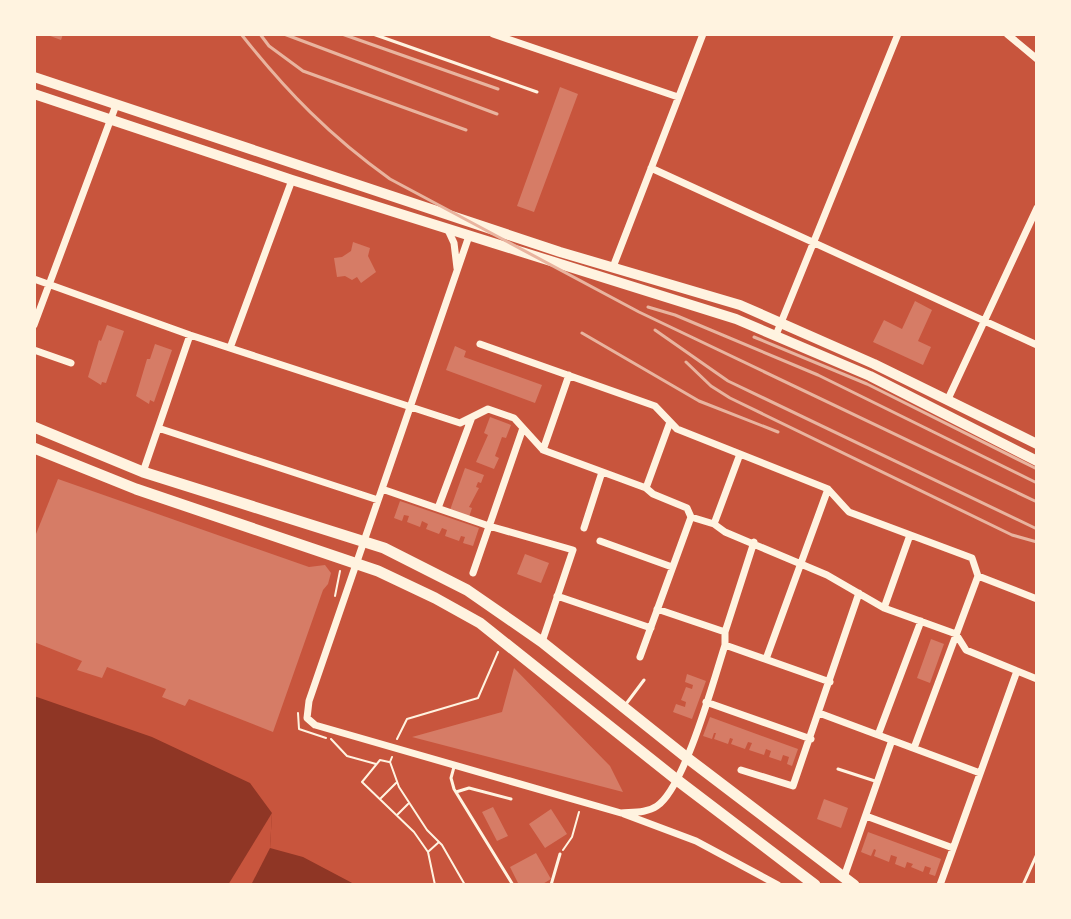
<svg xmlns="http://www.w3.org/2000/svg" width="1071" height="919" viewBox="0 0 1071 919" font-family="Lora,serif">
  <rect width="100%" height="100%" fill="#c8553d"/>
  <path fill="#8f3625" d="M34,696L152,737L250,783L272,813L270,848L303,857L356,885H34Z"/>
  <path fill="#c8553d" d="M272,813L270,848L251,885H228Z"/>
  <path fill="#d67c66" d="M45,34H63L61,40Z
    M560,87L578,94L534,212L517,206Z
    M353,242L370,248L368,256L376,272L361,283L357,277L352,280L345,276L337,277L334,258L342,257L351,251Z
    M915,301L932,310L918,341L931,347L923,365L873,342L884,320L902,329Z
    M107,325L124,331L106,383L102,382L101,385L88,377L99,340L101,341Z
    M155,344L172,350L154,402L150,400L149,404L136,396L147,359H150Z
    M455,346L466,351L464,357L542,385L535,403L446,370Z
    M490,417L511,425L506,438L502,437L495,456L499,458L494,469L476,462L488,435L484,433Z
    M465,468L484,475L481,483L478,482L476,487L479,488L469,507L472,508L469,517L450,510Z
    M58,479L309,567L325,565L331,573L328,584L323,590L273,732L189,699L185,706L162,697L166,689L107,667L102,678L77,670L82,661L34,642V539Z
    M400,501L479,528L473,546L463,543L465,537L461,536L459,541L445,536L447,530L442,528L439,534L426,529L428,524L422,521L420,527L407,522L409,516L404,515L402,521L394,518Z
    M525,554L549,563L541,583L517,574Z
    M931,639L944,644L930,683L917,678Z
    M514,668L610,766L623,792L412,737L502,712Z
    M687,674L706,681L692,719L673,712L676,704L685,707L686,702L681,700L686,687L692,689L693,685L685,682Z
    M710,717L798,749L792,766L787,764L789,757L783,755L781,761L769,757L771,751L766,749L764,755L749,750L752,743L748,742L745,749L731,744L733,739L730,738L728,744L714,739L716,733H714L712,739L703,736Z
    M824,799L848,808L841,828L817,819Z
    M493,807L508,836L497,841L482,812Z
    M551,809L567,834L545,848L529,824Z
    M868,832L941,859L935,876L929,874L931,868L925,866L923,872L911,867L913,864L907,862L905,868L895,864L897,857L891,855L889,862L874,856L876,850L874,849L871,856L861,852Z
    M536,853L551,879L541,885H519L510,867Z"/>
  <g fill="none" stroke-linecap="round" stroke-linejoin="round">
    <path stroke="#fff3e0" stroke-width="2" d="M335,596L340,571
      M298,713L299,729L326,738
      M331,739L347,756L376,764
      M397,739L407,719L478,698L498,652
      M392,757L390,762L399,787L427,830L442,845L465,885
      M389,762L380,760L362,782L414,832L428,852L435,885
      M381,798L396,783
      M398,814L408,804
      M563,850L572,837L579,812
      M429,851L439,842"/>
    <path stroke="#fff3e0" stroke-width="3" d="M373,34L537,92
      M626,704L644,680
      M454,767L451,778L454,789L513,885
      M838,769L878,782
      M456,792L469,788L511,799
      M551,885L560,854
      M1023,885L1037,854"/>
    <path stroke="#fff3e0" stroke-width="7" d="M493,34L678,97
      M1007,34L1037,59
      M651,168L1037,345
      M448,230L454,243L457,268
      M469,236L309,701L307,718L315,725L621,813C633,812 647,813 657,806C685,787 714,679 725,645V632L754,542
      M613,267L703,34
      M34,279L190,335L460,423L488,409L514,418L543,450L646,488L653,494L687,508L691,517L714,524L725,532L827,575L884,608L956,634L966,650L1037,679
      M34,325L116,105
      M776,335L898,34
      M480,344L655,406L677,429L828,489L849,512L972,558L978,576L914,748
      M230,348L292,180
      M34,350L71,363
      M948,399L1037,208
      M158,428L378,500
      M543,450L569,375
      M143,472L190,335
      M646,488L670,422
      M382,489L489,526L573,550L542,642
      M438,508L472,417
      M714,524L740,454
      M584,528L602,472
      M600,541L672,567
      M473,573L523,428
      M978,576L1037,599
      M557,596L651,628
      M884,608L910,535
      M657,609L725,632
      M725,645L830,682
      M640,657L691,517
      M766,659L828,489
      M706,702L811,739
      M819,713L980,773
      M878,735L921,621
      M741,770L793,786L859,593
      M624,814L696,841L778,885
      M866,816L953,848
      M844,877L892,740
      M940,885L1017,671"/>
    <path stroke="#fff3e0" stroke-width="10" d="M34,77L560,252L740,305L874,364L1037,444
      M34,94L292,180L736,319L870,376L1037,461"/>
    <path stroke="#fff3e0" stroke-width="11" d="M34,427L143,472L384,548L467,590L542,642L686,757L854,885
      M34,448L136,489L378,571L435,598L480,623L677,780L815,885"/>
    <path stroke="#e9b49f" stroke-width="3" d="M241,34C287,92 330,136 390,179L639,312L1037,502
      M260,34L269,46L303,71L466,130
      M284,34L497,114
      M342,34L498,89
      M648,307L675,315L818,375L1037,483
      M655,330L728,381L1037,529
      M582,333L699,401L778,432
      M754,337L867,384L1037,469
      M686,362L711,386L730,398L1012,535L1037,542"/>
  </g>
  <rect width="1071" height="919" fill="none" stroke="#fff3e0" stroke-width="72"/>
</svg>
